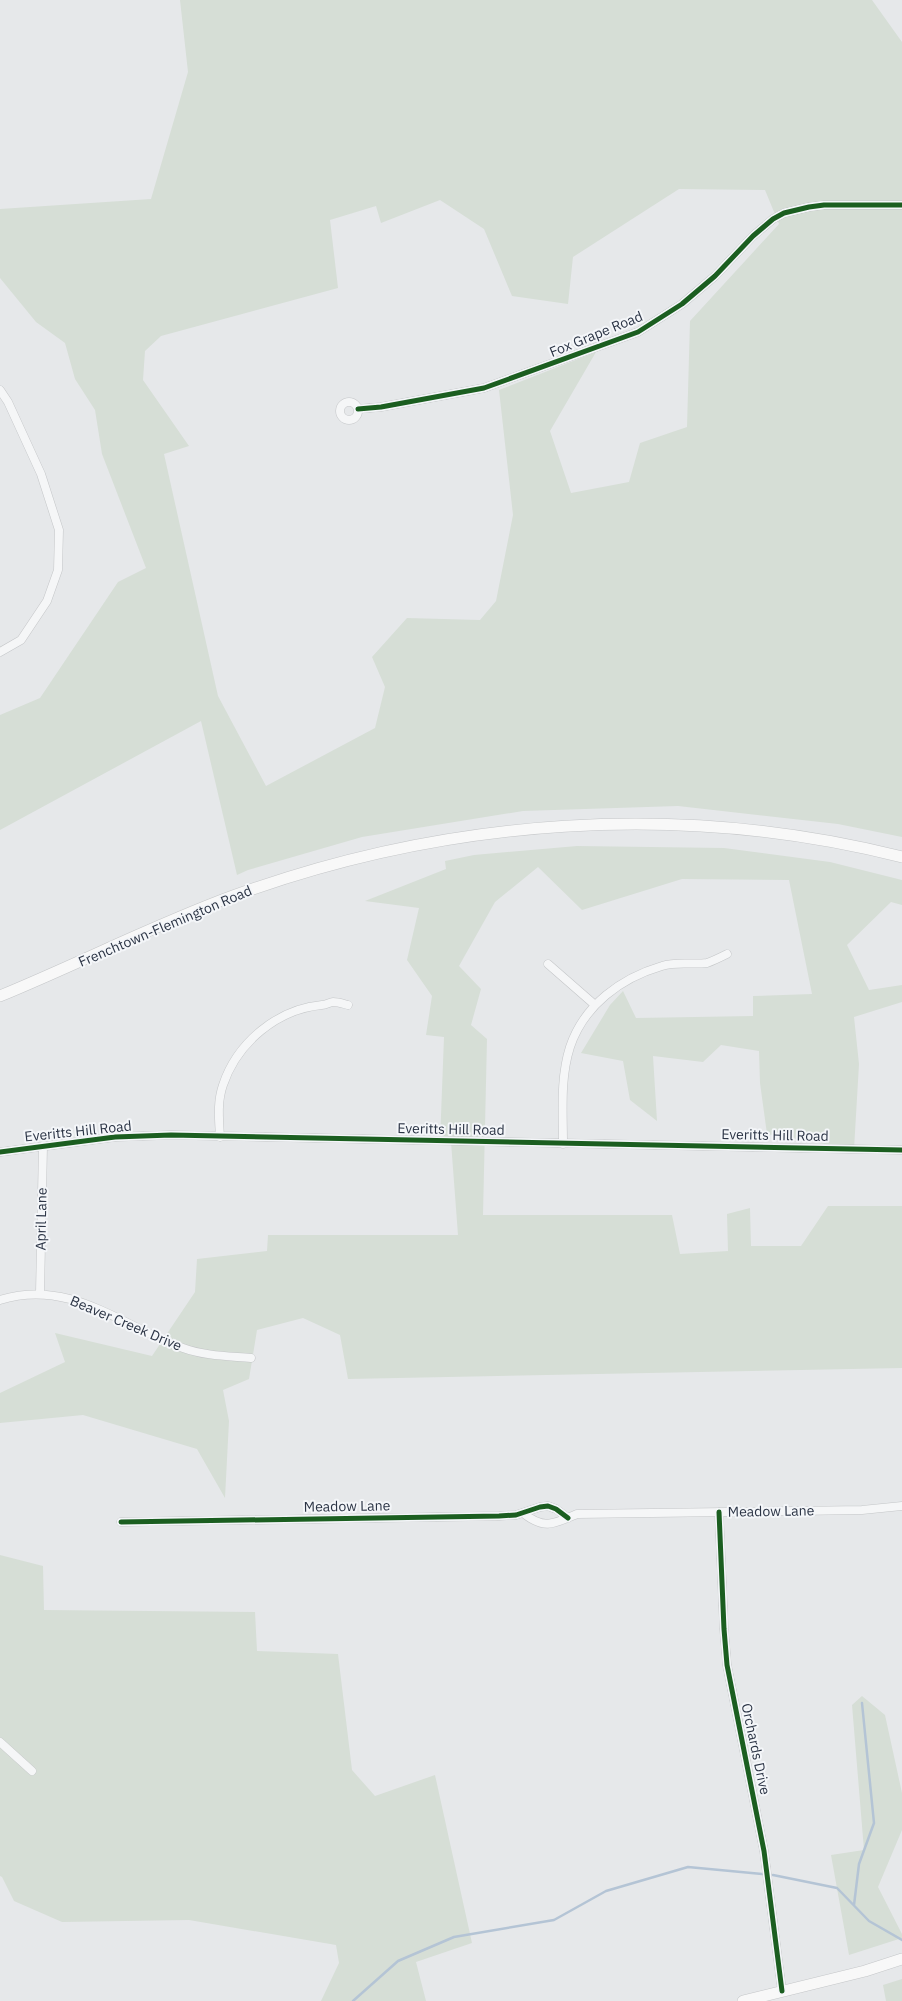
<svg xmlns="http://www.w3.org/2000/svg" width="902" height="2001" viewBox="0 0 902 2001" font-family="'IBM Plex Sans',sans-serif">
  <rect width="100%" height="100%" fill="#e6e8ea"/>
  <path fill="#d6ded6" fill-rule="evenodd" d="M180,0H872L902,42V837L838,824L678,806L523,811L362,837L248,870L237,875L201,721L0,830V715L40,698L118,582L146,568L102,454L95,410L75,379L65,343L36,322L0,278V209L151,199L188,72ZM679,189L765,190L779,224L690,321L687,427L640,443L629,482L571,493L550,431L596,352L499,390L513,515L496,601L480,620L407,618L372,657L385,687L375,728L266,786L218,696L164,454L189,446L143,380L145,351L161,336L338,288L330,220L376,206L381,223L440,200L484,229L512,296L568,304L573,257Z
    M577,846L724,848L830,862L902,880V905L891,902L847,945L869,990L902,985V1002L854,1017L859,1064L854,1149L767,1134L760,1083L759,1051L721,1045L703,1062L653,1056L657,1121L630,1100L623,1061L581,1053L610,1005L623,991L636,1018L753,1016V996L812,994L789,880L682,879L582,910L538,867L495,902L459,966L481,989L471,1025L487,1039L483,1215H672L680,1254L728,1251L727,1214L750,1208L751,1246H801L828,1206H902V1368L348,1379L340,1335L303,1318L257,1330L249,1379L223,1390L229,1421L225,1498L197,1449L83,1415L0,1423V1393L65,1362L55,1333L152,1356L195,1292L197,1259L267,1251L268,1235H458L451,1142H440L444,1037L426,1035L432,996L407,960L419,908L365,901L446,869L445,861L474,855Z
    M0,1555L43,1566L44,1610L255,1612L257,1651L338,1654L352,1770L375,1796L435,1775L472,1943L416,1962L426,2001H321L339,1963L336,1945L189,1920L62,1922L14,1901L2,1877L0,1876Z
    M862,1696L885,1715L902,1793V1830L878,1887L902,1934V1938L849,1955L831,1855L864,1850L852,1705Z
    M902,1979V2001H886L883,1985Z"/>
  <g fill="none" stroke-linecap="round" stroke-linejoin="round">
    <path stroke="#b4c4d5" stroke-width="2.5" d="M773,1875L837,1888L869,1921L902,1940
      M854,1905L859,1864L874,1823L862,1703
      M353,2001L398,1961L454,1937L554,1920L606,1891L688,1867L762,1874"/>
    <defs>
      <path id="street" d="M0,390L8,402L41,474L59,530L58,570L47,601L21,640L0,652
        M340 411a9 9 0 1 1 18 0a9 9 0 1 1-18 0Z
        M358,409L381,407L484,388L638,332L682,304L715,276L753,236L773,219L784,213L809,207L824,205H902
        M548,964L595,1005
        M220,1137C219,1119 217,1102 223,1085C237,1043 277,1009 322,1005C326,1005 330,1002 333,1002C338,1002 344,1004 348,1005
        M563,1144C563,1112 560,1078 570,1047C584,1005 621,978 662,966C677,961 692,965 707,963C713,961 721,957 727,954
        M0,1152L115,1137L171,1135L902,1150
        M40,1293L43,1146
        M0,1300C70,1278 121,1326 183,1348C205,1356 228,1356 251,1358
        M719,1512L724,1629L727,1665L764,1851L782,1991
        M523,1513C544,1530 554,1524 577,1514L862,1510L902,1506
        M121,1522L499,1516L516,1515L540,1507L548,1506L556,1509L568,1518
        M0,1742L32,1771"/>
      <path id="secondary" d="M0,996C78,964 154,925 233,896C447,818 681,801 902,857
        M743,2001L865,1971L902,1959"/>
    </defs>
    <use href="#street" stroke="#c4c6c8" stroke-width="9"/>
    <use href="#secondary" stroke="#c4c6c8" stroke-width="12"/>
    <use href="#street" stroke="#f5f6f7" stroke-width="8"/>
    <use href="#secondary" stroke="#f8f8f8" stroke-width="11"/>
    <defs>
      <path id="cycleway" d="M358,409L381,407L484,388L638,332L682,304L715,276L753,236L773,219L784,213L809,207L824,205H902
        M0,1152L115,1137L171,1135L902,1150
        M719,1512L724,1629L727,1665L764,1851L782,1991
        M121,1522L499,1516L516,1515L540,1507L548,1506L556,1509L568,1518"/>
    </defs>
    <use href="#cycleway" stroke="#f4f6f9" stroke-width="8"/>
    <use href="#cycleway" stroke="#1b5e20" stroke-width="5"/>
  </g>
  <g text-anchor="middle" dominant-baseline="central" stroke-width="4" stroke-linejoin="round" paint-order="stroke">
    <g font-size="14" fill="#2b3445" stroke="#f4f6f9">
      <text transform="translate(596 334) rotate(-22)">Fox Grape Road</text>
      <text transform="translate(165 926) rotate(-23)">Frenchtown-Flemington Road</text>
      <text transform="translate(451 1129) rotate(1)">Everitts Hill Road</text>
      <text transform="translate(78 1131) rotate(-6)">Everitts Hill Road</text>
      <text transform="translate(775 1135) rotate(1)">Everitts Hill Road</text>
      <text transform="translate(41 1219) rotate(-89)">April Lane</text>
      <text transform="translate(126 1323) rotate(23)">Beaver Creek Drive</text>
      <text transform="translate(347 1506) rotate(-1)">Meadow Lane</text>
      <text transform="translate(771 1511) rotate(-1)">Meadow Lane</text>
      <text transform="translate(756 1749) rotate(78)">Orchards Drive</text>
    </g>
  </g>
</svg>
